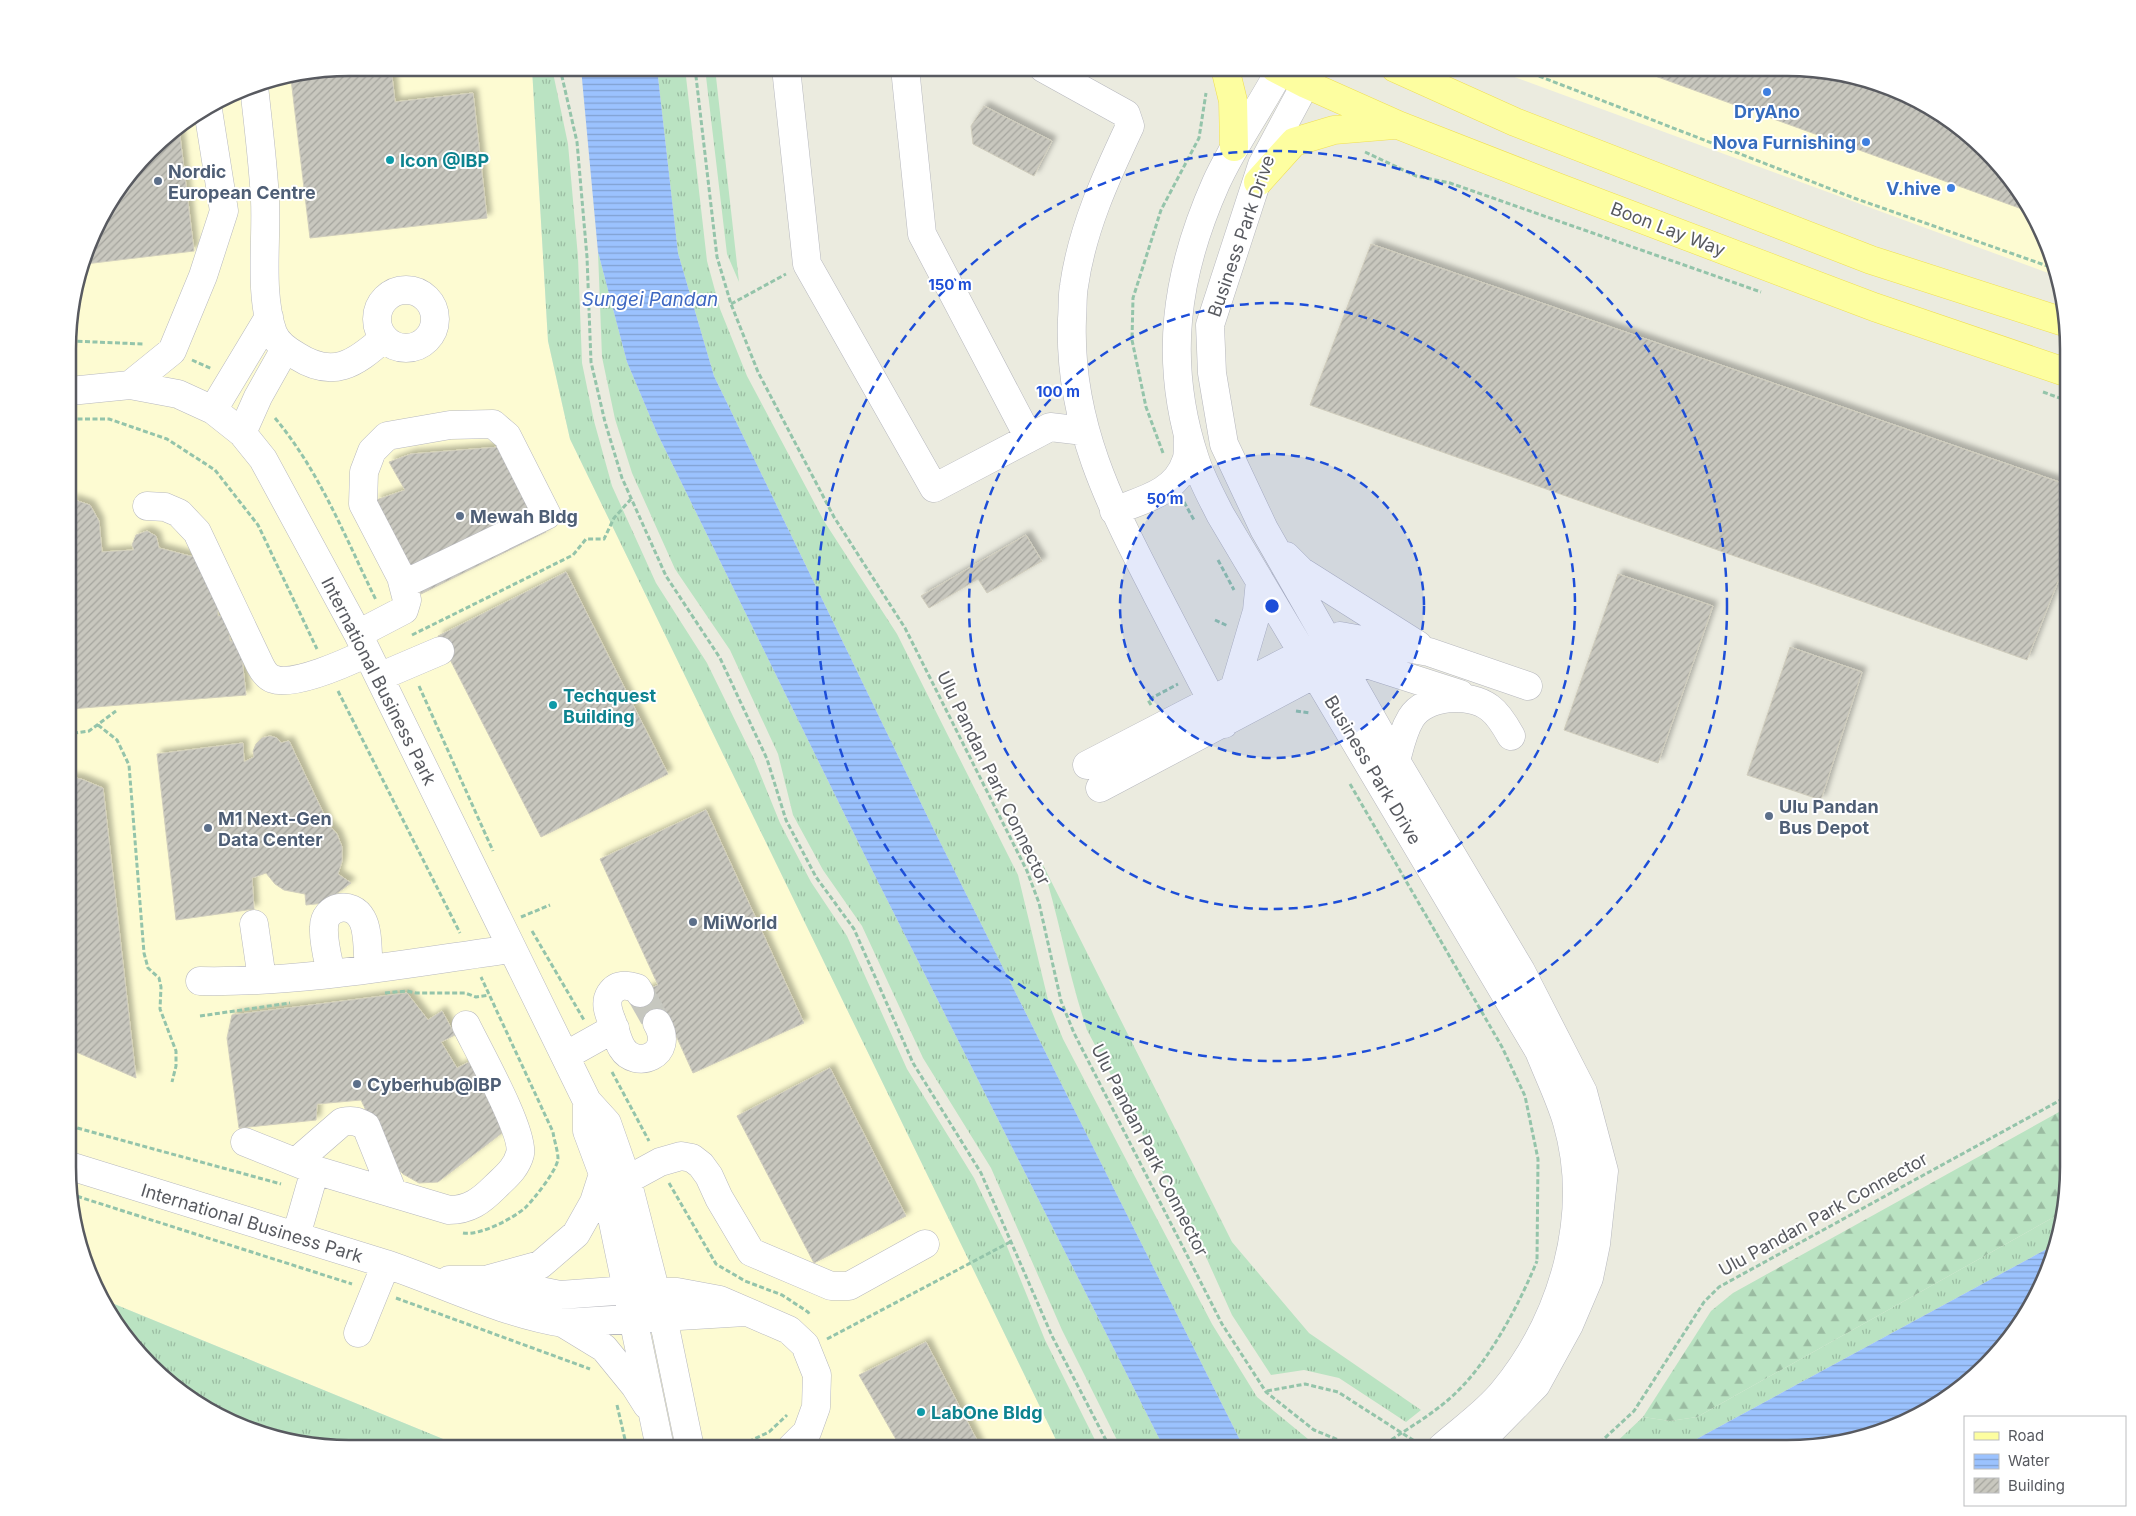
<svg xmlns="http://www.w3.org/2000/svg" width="2136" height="1516" viewBox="0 0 2136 1516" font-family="Inter,sans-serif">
  <defs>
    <pattern id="grass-tufts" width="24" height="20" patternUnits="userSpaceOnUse" patternTransform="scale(1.25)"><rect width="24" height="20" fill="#bae3c2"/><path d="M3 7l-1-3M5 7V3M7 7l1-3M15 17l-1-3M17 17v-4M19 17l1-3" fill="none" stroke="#9abba1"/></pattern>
    <pattern id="forest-firs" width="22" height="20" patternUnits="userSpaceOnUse" patternTransform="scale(1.25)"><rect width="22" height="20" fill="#bae3c2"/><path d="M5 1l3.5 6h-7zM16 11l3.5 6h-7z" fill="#9abba1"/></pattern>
    <pattern id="water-rules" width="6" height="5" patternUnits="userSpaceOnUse" patternTransform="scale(1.25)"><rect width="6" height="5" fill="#9bc2fe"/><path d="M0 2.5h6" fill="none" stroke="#81a1d1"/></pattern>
    <pattern id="building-hatch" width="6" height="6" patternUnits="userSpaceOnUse" patternTransform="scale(1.25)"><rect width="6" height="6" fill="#c8c7be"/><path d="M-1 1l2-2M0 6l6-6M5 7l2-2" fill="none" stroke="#a5a59e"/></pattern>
    <filter id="shadow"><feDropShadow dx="4.5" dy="-4.5" stdDeviation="2.5" flood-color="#0004"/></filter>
  </defs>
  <rect width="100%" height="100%" fill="#ebebdf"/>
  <path fill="#fdfbd2" d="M349,68H532L548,341L570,439L1060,1448H465L102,1299L70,1203V313L97,224L163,138L242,89Z
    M1490,68H1805L1878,83L1958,125L2031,208L2059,277Z"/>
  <path fill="url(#grass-tufts)" d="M532,68H552L568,144L578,257L582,363L594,421L612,486L656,583L707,663L754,759L780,823L811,882L847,936L907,1069L974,1178L1006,1244L1045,1340L1099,1448H1060L570,439L548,341Z
    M657,68H685L707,261L720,309L747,376L824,521L897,634L1018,875L1049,1004L1063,1039L1212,1324L1257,1397L1308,1439L1334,1448H1244L934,830L714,376L678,253Z
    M705,68H715L739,282L727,254Z
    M598,252L627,362L657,433L866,858L1164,1448H1121L1062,1330L991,1168L923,1058L862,926L823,870L793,815L778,754L730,650L675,569L632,473L615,419L602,357Z
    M1041,861L1232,1242L1309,1333L1421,1410L1406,1422L1339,1378L1304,1370L1271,1375L1232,1315L1198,1239L1087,1030C1068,974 1059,916 1041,861Z
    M2063,1212L2056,1244L1680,1448H1610L1643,1417L1670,1421L1697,1417Z
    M102,1299L465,1448H331L258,1433L178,1391L105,1308Z"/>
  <path fill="url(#forest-firs)" d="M2068,1107V1185L2063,1212L1697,1417L1670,1421L1643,1417L1711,1311L1733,1293Z"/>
  <path fill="url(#water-rules)" d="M581,68H657L678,253L714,376L934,830L1244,1448H1164L866,858L657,433L627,362L598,252Z
    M2056,1244L2053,1258L2011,1338L1972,1379L1912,1419L1860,1439L1787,1448H1680Z"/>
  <path fill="url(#building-hatch)" stroke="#d0cdbd" filter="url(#shadow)" d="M349,67L391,68L395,102L473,93L487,218L310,238L291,79Z
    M1633,68H1805L1878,83L1958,125L2033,213Z
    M984,106L1052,141L1034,176L973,144L971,126Z
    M179,128L194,251L85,264L97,224L163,138Z
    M1371,244L2068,485V556L2027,660L1310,405Z
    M500,447L546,532L421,594L376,500L405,490L389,462L411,454Z
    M72,499L90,505L99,521L102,552L134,550L132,545L136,535L147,531L156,536L159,548L194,557L217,589L218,616H227L230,641H240L246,695L70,709Z
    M1026,535L1042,561L987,593L978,579L929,608L921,596Z
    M566,572L668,774L541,837L438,636Z
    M1618,574L1713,606L1658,763L1564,730Z
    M1790,647L1862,672L1821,800L1747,775Z
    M270,736L277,738L281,743L289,741L329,825L337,834L342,847V861L338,874L351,883L324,903L306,905L305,894L284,890L275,884L266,873L252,878L254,909L176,920L157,754L243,743L244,762L254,757L253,751L256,744L262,738Z
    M70,777L81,779L103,788L136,1078L74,1051L70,1022Z
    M706,810L804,1023L693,1073L668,1018L650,1027L635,995L658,985L600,859Z
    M407,993L428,1020L442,1011L455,1035L441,1042L457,1068L469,1062L495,1109L502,1133L438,1182L419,1183L403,1174L389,1159L361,1100L317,1104L316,1120L239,1128L227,1038L232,1015Z
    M830,1068L906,1216L814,1263L737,1116Z
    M926,1342L981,1448H901L859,1375Z"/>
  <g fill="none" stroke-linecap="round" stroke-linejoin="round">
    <path stroke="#c6c7bf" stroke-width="28" stroke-dasharray="28 14" stroke-linecap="butt" d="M640,993L657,1023"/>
    <defs>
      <path id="minor" d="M786,68L807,264L934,488L1050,427L1084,431
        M905,68L922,234L1029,438
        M1043,68L1126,114L1130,126C1106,177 1082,229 1074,286C1072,296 1073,308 1072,319C1068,423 1110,504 1156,593C1179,637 1202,681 1224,724
        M1281,68C1261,107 1234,143 1216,183C1175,275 1163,362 1195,459C1201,478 1211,496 1220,514L1539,1051C1548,1074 1560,1098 1567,1122C1594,1215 1563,1319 1503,1392C1486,1413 1461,1430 1441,1448
        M1314,68L1262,165L1210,325L1212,373L1224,444L1264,529L1396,761L1521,971L1583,1092L1604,1171L1596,1244L1589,1278L1569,1325L1536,1385L1474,1448
        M254,86C258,124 263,162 265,200C267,241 259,294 273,333C277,343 288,351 297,356C333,379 355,364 384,338
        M377 319a29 29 0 1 1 58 0a29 29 0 1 1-58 0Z
        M130,385L172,351L203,276L224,211L208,110
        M70,391L130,385L178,394L213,410L242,433L263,459L358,634L587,1101L607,1123L627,1180L666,1332L690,1448
        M213,410L269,317
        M242,433L258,397L285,349
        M147,506L165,507L179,513L197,532L260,665C263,671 267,677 273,679C294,687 348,662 367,653
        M1114,511C1142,500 1176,493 1186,461C1189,454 1187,444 1188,437
        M1286,556L1301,571L1418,645
        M358,634L404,610L407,600L401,577L363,504L364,472L372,451L387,436L450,425L493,424L507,436L547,515L404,584
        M1328,642L1340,636L1429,652L1528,686
        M1339,662L1354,660L1460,694
        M379,677L440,651
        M1234,689L1257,611L1260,581
        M1396,761C1400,746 1403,731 1411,718C1425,695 1470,692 1490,708C1498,714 1506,727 1511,736
        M1087,765L1303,653
        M1100,788L1315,674
        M254,924L262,979
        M331,973C328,959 323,942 324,927C324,906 352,900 362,919C369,931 367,954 369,968
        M200,981C304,983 408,963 511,949
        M640,993L637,988C628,985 617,983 610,994C605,1002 608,1011 611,1019C615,1028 617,1040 622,1048C635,1070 676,1056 657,1023
        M565,1056L615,1028
        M587,1101V1131L603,1174L660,1448
        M245,1142L315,1170L449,1210C469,1210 481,1201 495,1187C505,1177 516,1169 520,1154C525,1133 477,1048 466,1025
        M296,1162L342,1122C352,1120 357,1121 366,1126L393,1193
        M70,1166L386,1264C445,1284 502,1313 563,1323L745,1312
        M627,1180L660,1162L681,1156L692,1158L701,1165L709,1176L719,1198L751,1252L831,1286H849L925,1244
        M296,1236L315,1170
        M489,1279L540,1265L576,1234L594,1202L603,1174
        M449,1280H486L560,1295L628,1290L677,1292L720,1300L789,1330L805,1345L817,1375L816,1407L807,1432L791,1448
        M563,1323L604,1348L635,1386L647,1405
        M358,1333L386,1264"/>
      <path id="major" d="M1225,68L1233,101L1234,147
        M1275,68L1306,84L1398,125L1557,187L1874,307L2068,373
        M1395,68L1515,122L1871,260L2067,323
        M1258,182L1294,142L1334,130L1394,125"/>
    </defs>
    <use href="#minor" stroke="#b7b8be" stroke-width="29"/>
    <use href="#major" stroke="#f0df53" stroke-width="29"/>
    <path stroke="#94c4aa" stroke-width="3" stroke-dasharray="5 2.5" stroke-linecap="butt" d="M560,68L577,142L587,257L591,362L605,422L622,478L666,576L720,658L767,759L786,820L816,877L854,929L913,1063L981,1173L1052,1336L1110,1448
      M695,68L717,257L731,304L758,372L834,517L905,628L1027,871L1039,903L1061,1001L1074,1033L1222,1324L1266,1392L1314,1430L1358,1448
      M1518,68L1854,198L2056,269
      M1365,152L1416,176L1450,183L1761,292
      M731,304L786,274
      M70,341L144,344
      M192,360L212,369
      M2043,392L2068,401
      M275,418C320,472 345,537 376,600
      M70,419H109L167,439L215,470L258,525L317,649
      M1163,453L1146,407L1132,340L1133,298L1161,210L1199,138L1206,93
      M1184,502L1194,520
      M1218,560L1234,590
      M1215,620L1228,626
      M412,635L573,555L586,539H604L614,518L631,499
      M419,686L493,851
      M338,691L460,933
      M1151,705L1148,700L1178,684
      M1296,711L1310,713
      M98,725L117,740L129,765L144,953L148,968L159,978L161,987L160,1009L176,1051V1066L172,1082
      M70,741L75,733L89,731L116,711
      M1350,784L1502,1047L1525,1096L1538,1159L1537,1261
      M521,917L550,905
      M532,931L584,1020
      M385,993L407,991L416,993H465L476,997L489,995
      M200,1016L290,1003
      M612,1072L649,1141
      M70,1126L281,1184
      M669,1183L716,1264L745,1281L782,1295L808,1312L810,1315
      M70,1194L352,1284
      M463,1233C480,1236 514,1218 526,1207C534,1199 557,1170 558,1159C558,1151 554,1140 553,1132L481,977
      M396,1298L590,1369
      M827,1339L1012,1241
      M1267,1391L1305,1384L1338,1392L1419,1444
      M617,1405L627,1448
      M735,1448L769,1432L787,1415
      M1594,1448L1634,1411L1704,1302L1719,1287L2068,1096"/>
    <use href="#minor" stroke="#fff" stroke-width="28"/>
    <use href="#major" stroke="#fdfea0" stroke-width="28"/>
    <path stroke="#94c4aa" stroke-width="3" stroke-dasharray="5 2.5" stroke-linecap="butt" d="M1379,1448C1402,1432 1427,1418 1448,1400C1486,1368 1518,1307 1537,1261"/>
  </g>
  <circle cx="1272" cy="606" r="152" fill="#1d4ed8" fill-opacity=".12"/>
  <g fill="none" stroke="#1d4ed8" stroke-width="2.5" stroke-dasharray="9 6">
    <circle cx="1272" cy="606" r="152"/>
    <circle cx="1272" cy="606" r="303"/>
    <circle cx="1272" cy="606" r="455"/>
  </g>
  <g fill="#3f7fe0" stroke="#fff" stroke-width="2">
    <circle cx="1767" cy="92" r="5"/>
    <circle cx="1866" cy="142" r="5"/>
    <circle cx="1951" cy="188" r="5"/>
  </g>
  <g fill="#0f9aa8" stroke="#fff" stroke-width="2">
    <circle cx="390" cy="160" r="5"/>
    <circle cx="553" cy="705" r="5"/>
    <circle cx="921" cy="1412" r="5"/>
  </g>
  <g fill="#5c6f8a" stroke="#fff" stroke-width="2">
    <circle cx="158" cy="181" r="5"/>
    <circle cx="460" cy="516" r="5"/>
    <circle cx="1769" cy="816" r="5"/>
    <circle cx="208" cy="828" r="5"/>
    <circle cx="693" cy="922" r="5"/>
    <circle cx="357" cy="1084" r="5"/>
  </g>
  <g text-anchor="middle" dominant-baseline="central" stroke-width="4" stroke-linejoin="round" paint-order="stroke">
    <g font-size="18" font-weight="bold" fill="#366cbe" stroke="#fff" text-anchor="end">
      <text x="1767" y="111" text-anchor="middle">DryAno</text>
      <text x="1856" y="142">Nova Furnishing</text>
      <text x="1941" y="188">V.hive</text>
    </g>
    <g font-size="18" font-weight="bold" fill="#0d838f" stroke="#fff" text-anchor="start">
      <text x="400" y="160">Icon @IBP</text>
      <text x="563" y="695">Techquest<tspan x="563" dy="21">Building</tspan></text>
      <text x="931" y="1412">LabOne Bldg</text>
    </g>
    <g font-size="18" font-weight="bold" fill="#4e5e75" stroke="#fff" text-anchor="start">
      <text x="168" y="171">Nordic<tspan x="168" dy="21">European Centre</tspan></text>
      <text x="470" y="516">Mewah Bldg</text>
      <text x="1779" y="806">Ulu Pandan<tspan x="1779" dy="21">Bus Depot</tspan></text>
      <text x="218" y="818">M1 Next-Gen<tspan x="218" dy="21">Data Center</tspan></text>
      <text x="703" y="922">MiWorld</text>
      <text x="367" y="1084">Cyberhub@IBP</text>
    </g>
    <g font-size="18" fill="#585a60" stroke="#fff">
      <text transform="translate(1668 229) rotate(21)">Boon Lay Way</text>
      <text transform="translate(1241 236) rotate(-71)">Business Park Drive</text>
      <text transform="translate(379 681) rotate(63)">International Business Park</text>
      <text transform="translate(1373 770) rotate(59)">Business Park Drive</text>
      <text transform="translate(994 778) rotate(64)">Ulu Pandan Park Connector</text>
      <text transform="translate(1150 1150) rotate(63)">Ulu Pandan Park Connector</text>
      <text transform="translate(1823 1214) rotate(-29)">Ulu Pandan Park Connector</text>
      <text transform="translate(252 1223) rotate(17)">International Business Park</text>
    </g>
    <g font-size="19" font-style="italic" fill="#3f68c1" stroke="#fff">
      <text x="650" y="299">Sungei Pandan</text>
    </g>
  </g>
  <path d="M0 0H2136V1516H0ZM349 76H1787A273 273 0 0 1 2060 349V1167A273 273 0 0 1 1787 1440H349A273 273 0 0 1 76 1167V349A273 273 0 0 1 349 76Z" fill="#fff" fill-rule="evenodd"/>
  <path fill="none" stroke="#585a60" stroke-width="2.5" d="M349 76H1787A273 273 0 0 1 2060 349V1167A273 273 0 0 1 1787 1440H349A273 273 0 0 1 76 1167V349A273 273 0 0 1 349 76Z"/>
  <circle cx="1272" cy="606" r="8" fill="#1d4ed8" stroke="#fff" stroke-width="2.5"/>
  <g font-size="15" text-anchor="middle" font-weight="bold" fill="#1d4ed8" stroke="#fff" stroke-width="4" stroke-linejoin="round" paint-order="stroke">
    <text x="950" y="290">150 m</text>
    <text x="1058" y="397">100 m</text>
    <text x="1165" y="504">50 m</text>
  </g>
  <rect x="1964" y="1416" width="162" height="90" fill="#ffffff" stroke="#bcbdbf"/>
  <rect x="1974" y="1432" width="25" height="8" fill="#fdfea0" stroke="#bcbdbf"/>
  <text x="2008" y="1441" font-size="15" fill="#585a60">Road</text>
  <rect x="1974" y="1454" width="25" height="15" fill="url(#water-rules)" stroke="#bcbdbf"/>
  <text x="2008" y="1466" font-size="15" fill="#585a60">Water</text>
  <rect x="1974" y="1478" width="25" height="15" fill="url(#building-hatch)" stroke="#bcbdbf"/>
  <text x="2008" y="1491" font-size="15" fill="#585a60">Building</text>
</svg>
